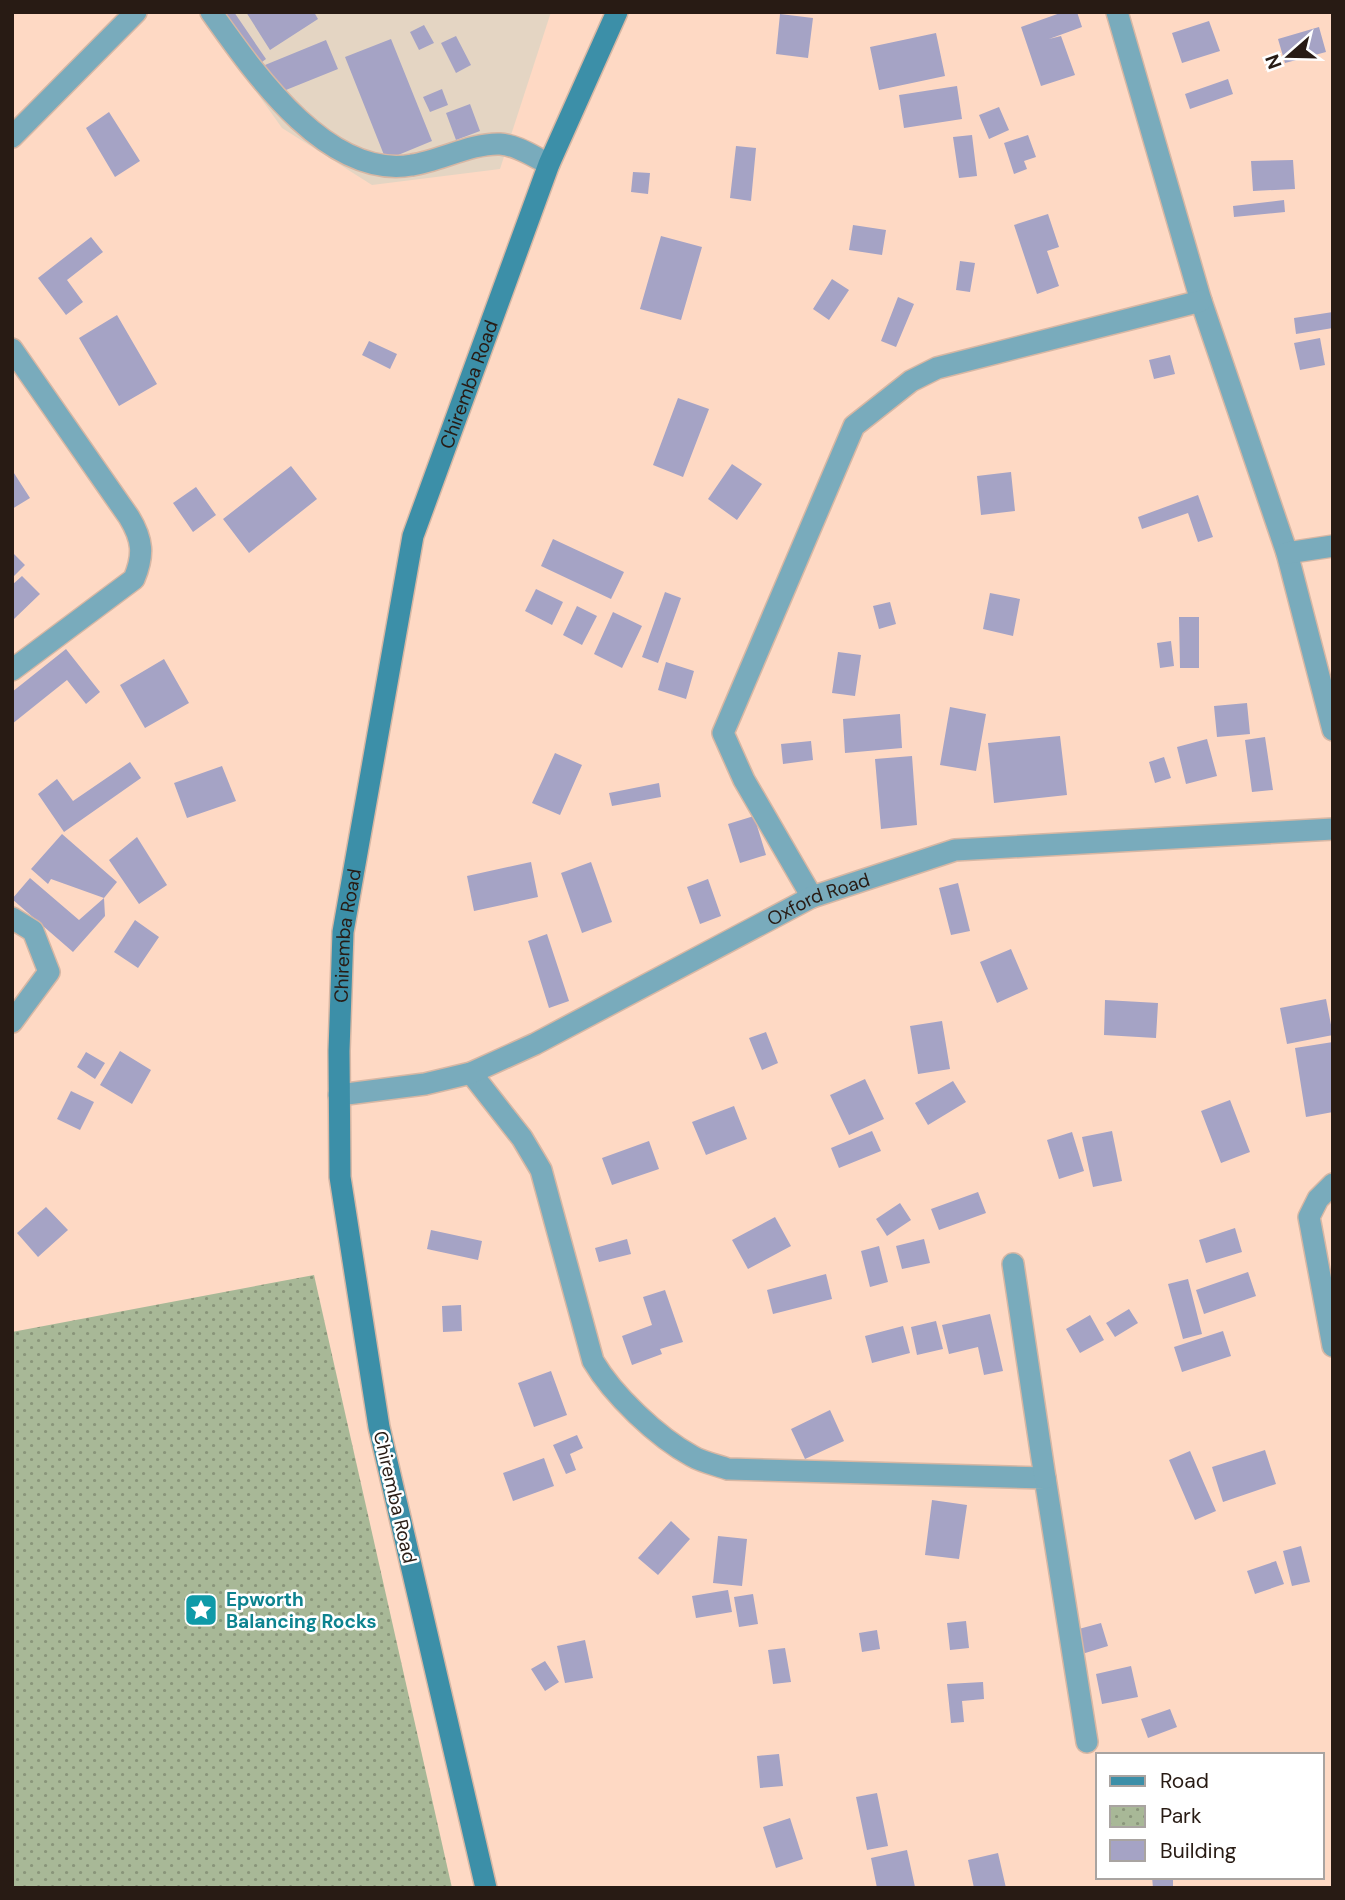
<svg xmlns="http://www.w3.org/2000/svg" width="1345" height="1900" viewBox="0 0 1345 1900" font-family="'DM Sans',sans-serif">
  <defs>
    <pattern id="park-dots" width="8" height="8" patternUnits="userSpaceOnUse" patternTransform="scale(1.75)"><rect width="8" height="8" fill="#a8b897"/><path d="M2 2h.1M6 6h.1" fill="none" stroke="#89957a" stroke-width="1.8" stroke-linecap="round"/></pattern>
  </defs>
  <rect width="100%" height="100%" fill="#fed9c4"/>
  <path fill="#e4d5c3" d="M199,12H551L500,169L372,185L282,128Z"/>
  <path fill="url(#park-dots)" d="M314,1275L452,1888H12V1332Z"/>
  <path fill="#a5a3c5" d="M215,12H234L266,59L254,68Z
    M246,12H314L318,19L270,50Z
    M1063,12H1077L1082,27L1049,39L1061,36L1075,75L1041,86L1021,27Z
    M780,14L813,18L808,58L776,54Z
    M1209,21L1220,51L1182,63L1172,33Z
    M424,25L434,43L419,50L410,32Z
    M1319,27L1326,52L1285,63L1278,39Z
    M936,33L945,76L879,90L870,47Z
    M456,36L471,65L456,73L441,43Z
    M391,39L432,141L386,160L345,57Z
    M326,40L338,69L276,94L265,65Z
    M1228,79L1233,94L1190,109L1185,94Z
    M957,86L962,119L904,128L899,95Z
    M442,89L448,105L430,112L423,97Z
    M470,104L480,131L456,140L446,113Z
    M999,107L1009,130L989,139L979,115Z
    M109,112L140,161L115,177L86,128Z
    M972,135L977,176L959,178L953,137Z
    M1028,135L1036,157L1024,161L1027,169L1014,174L1004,143Z
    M736,146L756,148L751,201L730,198Z
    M1293,160L1295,189L1253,191L1251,161Z
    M633,172L650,173L648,194L631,192Z
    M1284,200L1285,212L1234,217L1233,206Z
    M1048,214L1059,247L1047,251L1059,286L1037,294L1014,225Z
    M853,225L886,230L882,255L849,250Z
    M661,236L702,247L681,320L640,309Z
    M91,237L103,252L67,280L83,302L66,315L38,278Z
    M960,261L975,263L970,292L956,290Z
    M832,279L849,290L829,320L813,309Z
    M898,297L914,304L896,347L881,341Z
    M1333,312V328L1296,334L1294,318Z
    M117,315L157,384L119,406L79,338Z
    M1320,338L1325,365L1300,370L1294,343Z
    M369,341L397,354L390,369L362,355Z
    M1170,355L1175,374L1154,379L1149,360Z
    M678,398L709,409L683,477L653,465Z
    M732,464L762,484L737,520L708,499Z
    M291,466L317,499L249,553L223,519Z
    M12,470L30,498L12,509Z
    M1011,472L1015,511L981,515L977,476Z
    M196,487L216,515L193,532L173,503Z
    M1198,495L1213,537L1198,542L1188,513L1142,529L1138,517Z
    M553,539L624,572L611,599L541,566Z
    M12,552L25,565L12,578Z
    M22,576L40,594L14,619L12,585Z
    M536,589L563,602L552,625L525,611Z
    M665,592L681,598L658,663L642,657Z
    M990,593L1020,599L1013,636L983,629Z
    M890,602L896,624L879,629L873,606Z
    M577,606L597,616L582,645L563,635Z
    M613,612L642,626L622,668L594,654Z
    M1179,617H1199V668H1180Z
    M1171,641L1174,666L1160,668L1157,643Z
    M66,649L100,692L86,704L67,680L12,724V692Z
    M838,652L861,655L855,696L832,693Z
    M164,659L189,703L145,728L120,685Z
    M666,662L694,671L686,699L658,690Z
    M1247,703L1250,734L1217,737L1214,706Z
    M950,707L986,714L976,771L940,765Z
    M900,714L902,748L845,753L843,719Z
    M1060,736L1067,795L994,803L988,743Z
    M1265,737L1273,790L1252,792L1245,740Z
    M1207,739L1217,776L1186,784L1177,747Z
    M811,741L813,760L783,764L781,744Z
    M555,753L582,765L560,815L532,803Z
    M912,756L917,825L881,829L875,759Z
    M1164,757L1171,778L1155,783L1149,762Z
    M130,762L141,778L64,832L38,794L57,779L73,801Z
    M222,766L236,801L187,818L174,783Z
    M659,783L661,797L612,806L609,793Z
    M754,816L766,855L740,863L728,824Z
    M62,834L117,882L104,898L51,879L48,884L31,869Z
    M137,837L167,885L139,904L109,860Z
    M531,862L538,897L474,911L467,876Z
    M591,862L612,922L582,933L561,873Z
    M30,878L79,920L104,898L105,916L73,952L12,899Z
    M708,879L721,916L700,924L687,887Z
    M958,883L970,931L951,935L939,888Z
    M135,920L159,937L138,968L114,952Z
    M547,934L569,1001L549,1008L528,941Z
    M1011,949L1028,989L997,1003L980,962Z
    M1326,999L1333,1035L1287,1044L1280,1008Z
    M1105,1000L1158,1003L1156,1038L1104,1035Z
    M942,1021L950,1069L918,1074L910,1026Z
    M766,1032L778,1063L762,1070L749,1038Z
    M1333,1042V1112L1306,1117L1295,1048Z
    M120,1051L151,1070L132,1104L100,1085Z
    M86,1052L105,1063L95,1079L77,1067Z
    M865,1079L884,1119L849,1135L830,1095Z
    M953,1081L966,1102L928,1125L915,1103Z
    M71,1091L94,1102L80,1130L57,1119Z
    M1230,1100L1250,1152L1221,1163L1201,1111Z
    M734,1106L747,1139L706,1155L692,1122Z
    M872,1131L881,1151L839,1168L831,1148Z
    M1112,1131L1122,1181L1093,1187L1082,1137Z
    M1072,1132L1084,1171L1059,1179L1047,1140Z
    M649,1141L659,1169L612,1185L602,1158Z
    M978,1192L986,1213L939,1230L931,1209Z
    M900,1203L911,1220L887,1236L876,1219Z
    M46,1207L68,1230L38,1257L17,1233Z
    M775,1217L791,1246L748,1269L732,1240Z
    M1235,1228L1242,1252L1206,1263L1199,1240Z
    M431,1230L482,1241L478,1260L427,1249Z
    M627,1239L631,1254L599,1262L595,1248Z
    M924,1239L930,1263L902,1269L896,1246Z
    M879,1246L888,1282L870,1287L861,1251Z
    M1248,1272L1256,1296L1204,1314L1196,1290Z
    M826,1274L832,1299L773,1314L767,1290Z
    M1188,1279L1202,1334L1183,1339L1168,1284Z
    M665,1290L683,1342L660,1349L662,1354L632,1365L622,1336L652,1325L643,1297Z
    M461,1305L462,1331L443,1332L442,1306Z
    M1129,1309L1138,1323L1115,1337L1106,1323Z
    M990,1314L1003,1371L984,1375L978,1347L949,1354L942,1325Z
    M1090,1315L1104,1340L1080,1353L1066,1329Z
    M936,1321L943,1349L917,1355L911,1327Z
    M903,1326L910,1353L872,1363L865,1336Z
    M1223,1331L1231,1356L1182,1372L1174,1347Z
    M551,1371L567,1415L534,1427L518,1383Z
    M830,1410L844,1441L805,1459L791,1429Z
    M577,1435L583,1448L570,1454L576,1470L566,1474L553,1445Z
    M1265,1450L1276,1484L1223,1502L1212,1467Z
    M1190,1451L1216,1511L1195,1520L1169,1460Z
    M544,1458L554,1486L513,1501L503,1473Z
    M932,1500L967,1505L959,1559L925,1555Z
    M671,1521L690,1539L658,1575L638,1558Z
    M718,1536L747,1539L742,1586L713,1583Z
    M1301,1546L1310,1582L1292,1586L1283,1551Z
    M1276,1561L1284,1584L1255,1594L1247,1571Z
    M728,1590L732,1612L696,1618L692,1596Z
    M753,1594L758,1624L739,1627L734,1597Z
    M966,1621L969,1648L950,1650L947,1623Z
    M1101,1623L1108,1646L1082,1654L1075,1630Z
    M877,1630L880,1649L862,1652L859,1633Z
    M585,1640L593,1678L565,1683L557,1646Z
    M785,1648L791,1682L773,1684L768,1650Z
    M545,1661L559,1682L545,1691L531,1669Z
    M1131,1666L1138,1697L1102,1704L1096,1674Z
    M983,1682L984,1699L962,1701L964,1722L951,1723L947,1684Z
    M1170,1709L1177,1727L1148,1738L1141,1719Z
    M779,1754L783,1786L760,1788L757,1756Z
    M877,1793L888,1846L867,1850L856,1797Z
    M790,1818L803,1859L776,1868L763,1827Z
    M907,1850L915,1887L877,1888L871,1858Z
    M998,1853L1006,1888H974L968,1860Z
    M1152,1877H1173V1888H1153Z"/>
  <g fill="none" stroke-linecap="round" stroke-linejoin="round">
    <defs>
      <g id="minor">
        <path d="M211,12C253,71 327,180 412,165C440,161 471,143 500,144C517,145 534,157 549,164"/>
        <path d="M1117,12L1201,301L1287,553L1333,730"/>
        <path d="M12,137L136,12"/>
        <path d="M12,349L129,517C143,540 144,555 134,579L12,670"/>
        <path d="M1287,553L1333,546"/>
        <path d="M812,897L744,780L723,733L854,426L911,381L937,368L1201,301"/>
        <path d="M12,918L33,931L49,972L12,1022"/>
        <path d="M471,1073L522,1138L541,1170L593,1361C613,1395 657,1437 692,1456C702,1462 716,1465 728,1469L1045,1478L1087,1742"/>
        <path id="s1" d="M339,1095L425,1084L471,1073L535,1044L812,897L955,850L1333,829"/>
        <path d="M1333,1184L1318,1199L1309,1217L1333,1346"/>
        <path d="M1013,1264L1045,1478"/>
      </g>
      <g id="secondary">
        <path id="s2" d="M486,1888L379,1427L340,1177L339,1051L343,932L413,536L549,164L617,12"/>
      </g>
    </defs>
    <use href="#minor" stroke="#d7b7a4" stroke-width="24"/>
    <use href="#secondary" stroke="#d7b7a4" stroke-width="24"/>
    <use href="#minor" stroke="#79abbc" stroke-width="21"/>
    <use href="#secondary" stroke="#3c8fa8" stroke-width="21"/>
  </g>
  <defs>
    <symbol id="sight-square" viewBox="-11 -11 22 22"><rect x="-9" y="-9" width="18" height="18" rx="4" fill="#0f9aa8" stroke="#fff"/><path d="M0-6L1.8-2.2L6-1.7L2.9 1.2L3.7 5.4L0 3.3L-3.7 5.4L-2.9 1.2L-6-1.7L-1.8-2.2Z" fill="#fff"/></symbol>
  </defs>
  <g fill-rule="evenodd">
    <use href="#sight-square" x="182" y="1591" width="38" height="38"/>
  </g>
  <g text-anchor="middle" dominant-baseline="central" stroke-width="5" stroke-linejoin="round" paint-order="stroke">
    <g font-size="19" fill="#281b14" stroke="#fff">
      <text stroke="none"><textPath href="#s2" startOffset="1535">Chiremba Road</textPath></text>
      <text stroke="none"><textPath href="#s1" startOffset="523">Oxford Road</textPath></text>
      <text stroke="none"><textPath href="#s2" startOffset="968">Chiremba Road</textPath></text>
      <text transform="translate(395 1497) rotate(77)">Chiremba Road</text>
    </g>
    <g font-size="19" font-weight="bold" fill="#0d838f" stroke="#fff" text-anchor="start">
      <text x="226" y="1599">Epworth<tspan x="226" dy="22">Balancing Rocks</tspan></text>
    </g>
  </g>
  <rect width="1345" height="1900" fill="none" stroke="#281b14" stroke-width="28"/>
  <rect x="1096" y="1753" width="228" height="126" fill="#ffffff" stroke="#a9a4a1" stroke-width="2"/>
  <rect x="1110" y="1776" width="35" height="10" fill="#3c8fa8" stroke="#a9a4a1" stroke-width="2"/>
  <text x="1160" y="1788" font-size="21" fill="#281b14">Road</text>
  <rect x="1110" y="1806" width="35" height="21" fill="url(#park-dots)" stroke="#a9a4a1" stroke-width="2"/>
  <text x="1160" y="1823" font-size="21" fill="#281b14">Park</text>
  <rect x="1110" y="1840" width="35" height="21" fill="#a5a3c5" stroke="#a9a4a1" stroke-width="2"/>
  <text x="1160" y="1858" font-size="21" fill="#281b14">Building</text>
  <g transform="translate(1289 56) rotate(250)" stroke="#ffffff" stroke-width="5" paint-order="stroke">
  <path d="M0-5L12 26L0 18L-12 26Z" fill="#281b14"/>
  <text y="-10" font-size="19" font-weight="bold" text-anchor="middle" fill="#281b14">N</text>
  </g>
</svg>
